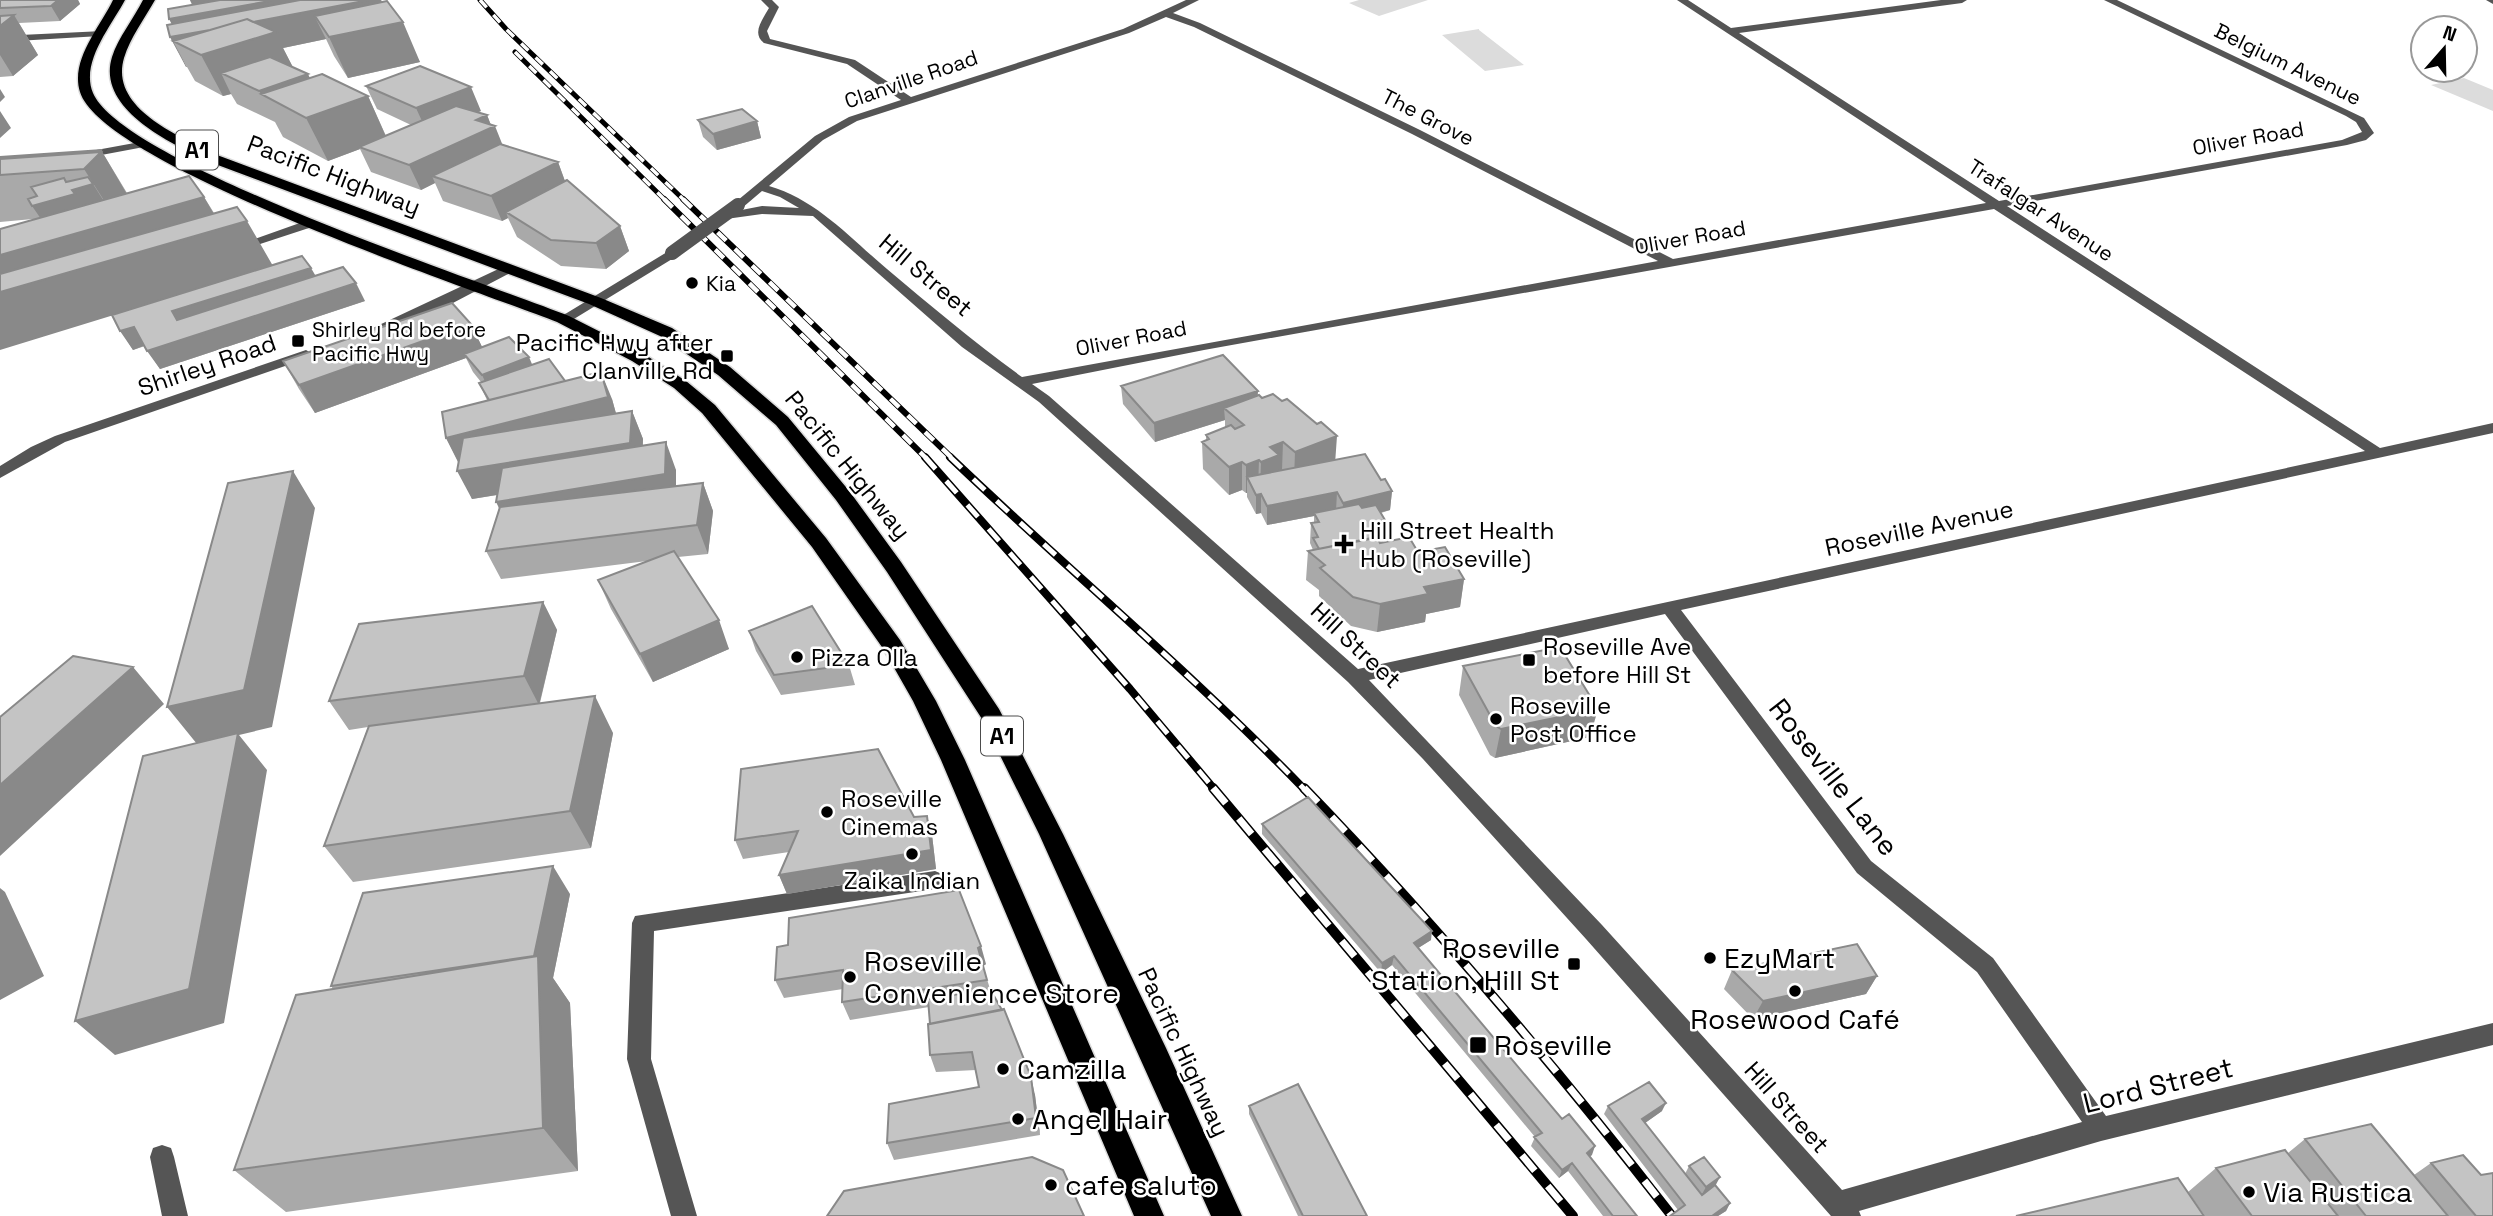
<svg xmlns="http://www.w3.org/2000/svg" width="2493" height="1216" viewBox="0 0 2493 1216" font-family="'Space Grotesk',sans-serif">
  <rect width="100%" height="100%" fill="#fff"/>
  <path fill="#dcdcdc" d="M1359,0H1428L1379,16L1349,3Z
    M1479,29V30L1524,65L1485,71L1442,35Z
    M2464,78L2493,90V111L2431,85Z"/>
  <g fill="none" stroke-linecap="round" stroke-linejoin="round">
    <defs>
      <path id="highway" d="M113,0H125C112,25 80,62 93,93C123,164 484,282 569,316L644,354L686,381L715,405L826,538L900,640L936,701L965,760L1164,1216H1134L941,760L913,701L884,650L812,547L702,413L674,388L632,361L557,322C475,290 103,166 80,92C70,60 100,27 113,0Z
        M143,0H155C145,18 130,38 124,58C109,109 181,137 217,155L601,298L672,328L730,367L788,417L850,492L901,562L999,709L1063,834L1166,1048L1242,1216H1211L1039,834L982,719L887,572L836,500L776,425L718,375L660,336L589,304L207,161C171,143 96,109 112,57C118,38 134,18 143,0Z"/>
    </defs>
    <use href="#highway" stroke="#dbdbdb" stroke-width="3"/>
    <path fill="#555" fill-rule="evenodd" d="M761,0H772L779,7L767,31L770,39L855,60L911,97L1123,29L1186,0H1199L1173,13L1200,23L1420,130L1673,259L1986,203L1677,0H1688L1731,28L1941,0H1967L1962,3L1739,33L1999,201L2342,140L2362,132L2356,122L2346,116L2104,0H2117L2364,118L2374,133L2366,140L2347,145L2007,206L2380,448L2493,423V433L1681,610L1871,861L1993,958L2106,1116L2493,1023V1045L2101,1141L1859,1211L1861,1216H1831L1586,939L1423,759L1348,682L1039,402L962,347L813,216L762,214L726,219V213L762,206L799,208L780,197L762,191L742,208L732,205L815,136L849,117L901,100L847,64L764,43C751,33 763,19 769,8ZM1166,17L1194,27L1412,134L1658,261L1022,377C975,343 931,306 887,269C849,237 817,200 769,186L823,140L857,121L1129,33ZM1994,209L2365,451L1358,669L1049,396L1032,384L1204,350ZM1665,614L1857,873L1977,972L2082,1122L1842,1190L1602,925L1369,680Z
      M2486,0H2493V4Z
      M103,31L105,33L100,36L0,42V36Z
      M140,142L146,145L144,147L80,159L74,156L80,153Z
      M311,219L317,223L315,226L242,250H234L232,247Z
      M672,249L678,253L677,256L569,322L564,323L557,319Z
      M507,265L513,269L512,272L451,304L374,336L369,337L362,333Z
      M306,350L313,354L311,357L65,442L0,478V466L31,447L55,436Z
      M935,871L942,874L946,880L942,886L935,889L654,931L651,1059L697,1216H671L627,1059L632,923L635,916Z
      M162,1145L171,1148L174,1157L188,1216H162L150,1157L153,1148Z"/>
    <use href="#highway" fill="#000" fill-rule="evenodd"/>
    <defs>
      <path id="rail-far3" d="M480,0L506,29L685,201
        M515,52L666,201"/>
      <path id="rail-far2" d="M664,199L926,458
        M683,199L952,458"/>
      <path id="rail-far1" d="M925,457L1130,689L1215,790
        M950,457C1067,569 1192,673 1305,790"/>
      <path id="rail" d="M1213,788L1573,1216
        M1304,788C1435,924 1556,1067 1672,1216"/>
    </defs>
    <use href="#rail-far3" stroke="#000" stroke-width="5"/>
    <use href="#rail-far2" stroke="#000" stroke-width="6"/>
    <use href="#rail-far1" stroke="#000" stroke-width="8"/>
    <use href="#rail" stroke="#000" stroke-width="10"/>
    <use href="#rail-far3" stroke="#fff" stroke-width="3.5" stroke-dasharray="10" stroke-linecap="butt"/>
    <use href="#rail-far2" stroke="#fff" stroke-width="4.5" stroke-dasharray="12" stroke-linecap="butt"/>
    <use href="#rail-far1" stroke="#fff" stroke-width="5" stroke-dasharray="16" stroke-linecap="butt"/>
    <use href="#rail" stroke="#fff" stroke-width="7" stroke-dasharray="20" stroke-linecap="butt"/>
    <path stroke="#555" stroke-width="14" d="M672,253L738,205"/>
  </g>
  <path fill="#a9a9a9" d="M0,0H78L80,4L60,21L19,23L38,55L13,76L0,77Z
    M190,0H381L420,62L348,78L334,56L326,39L283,48L293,68L310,78L368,96L386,136L411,125L377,109L366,86L481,111L477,112L487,115L491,125L502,145L558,162L565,181L620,226L629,251L606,269L561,266L517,237L508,218L502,221L443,201L435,183L421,190L371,172L360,149L328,161L283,137L275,122L237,104L231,94L223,96L195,81L170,37L172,24L192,5Z
    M698,120L757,121L761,138L717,150L703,137Z
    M101,150L127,193L204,197L214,213L272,266L316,276L365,301L160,369L145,346L133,350L112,316L33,219L0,222V157Z
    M471,324L482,347L532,365L565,381L612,399L616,414L632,411L643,439V445L676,470V486L703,483L713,511L708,554L678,557L729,649L653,682L611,609L598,580L647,561L501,579L486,551L499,509L497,495L472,499L459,463L446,438L487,400L479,383L481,382L473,372L466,358L315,413L299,389L283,361Z
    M1121,386L1258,395L1336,460L1381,480L1392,491L1390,510L1381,513L1385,520L1383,540H1380V543L1418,552L1464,579L1460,607L1426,614L1425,622L1377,632L1351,626L1319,596V590L1306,580L1308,551L1313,550L1310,543L1311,523H1314V516L1267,525L1261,513L1256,514L1247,497V493H1246L1242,490L1229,495L1203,469L1202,442L1206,440V435L1225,428V420L1155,442L1123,404Z
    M543,602L557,630L540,703L613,733L591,848L353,882L324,846L368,727L349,730L329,701Z
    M749,631L849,665L855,685L781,695L756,651Z
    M1463,666L1590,737L1495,758L1490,755L1459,695Z
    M741,769L914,817L927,816L932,835L936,869L787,894L779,875L789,852L743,859L735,840Z
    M1262,824L1431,940L1418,948L1592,1155L1590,1156L1637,1216H1603L1568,1171L1559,1178L1531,1146L1535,1137L1392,965L1381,973L1262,834Z
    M570,894L553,978L570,1003L578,1171L286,1212L234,1170L333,989L331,986Z
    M777,947L986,964L983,966L990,989L1035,1095L1040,1135L894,1160L887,1143L979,1087L976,1070L936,1072L930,1055V1024L929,1007L850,1020L842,1002L843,989L784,998L775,980Z
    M1732,970L1877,976L1866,994L1753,1019L1724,989Z
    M1249,1106L1367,1216H1298L1249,1114Z
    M1608,1106L1662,1111L1645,1123L1685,1174L1689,1166L1715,1185L1730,1203L1726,1211L1718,1216H1670L1678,1210L1604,1114Z
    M2305,1139L2414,1175L2431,1163L2481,1175L2493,1216H2205L2188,1192L2216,1168L2288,1153Z"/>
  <path fill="#898989" d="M58,0H78L80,4L60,21L51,6Z
    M190,0H381L391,24L403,22L420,62L348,78L329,37L315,17L326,39L283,48L296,73H221L231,94L223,96L201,55L173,41L187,67H186L170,37L178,36L169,19L197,13Z
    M14,15L38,55L13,76L0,55V26Z
    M308,74L323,105L261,94L259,91Z
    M471,87L481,111L427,132L416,108Z
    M0,89L5,97L0,102Z
    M368,96L387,139L359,147L360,149L328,161L306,118Z
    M0,111L11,128L0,138Z
    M487,115L492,128L495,126L505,151L432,176L435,183L421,190L409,165L476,120Z
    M757,121L761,138L717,150L713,134Z
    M101,150L128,196L112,213L84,169Z
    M558,162L567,187L506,212L508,218L502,221L491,196Z
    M93,184L117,222L204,197L222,228L247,221L273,266L0,350V255L55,239L32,206L75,194L72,190Z
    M620,226L629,251L606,269L596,243Z
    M311,268L321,285L188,338L172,311Z
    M356,283L365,301L160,369L147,351Z
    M471,324L484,351L464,354L466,358L315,413L299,385Z
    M134,327L146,345L133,350L120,331Z
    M529,357L537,376L491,394L482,375Z
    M601,372L612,399L619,424L460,466L446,438Z
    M1258,391L1257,409L1224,408L1225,420L1155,442L1154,423Z
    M632,411L643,439L641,471L472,499L457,471Z
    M1337,436L1335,464L1294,480L1295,452Z
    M666,442L676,470V502L510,530L496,502Z
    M1283,442L1282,470L1279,471L1260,490L1261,462L1270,447Z
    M1259,460L1258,488L1247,477V493H1246V465Z
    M1242,462V490L1229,495V467Z
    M293,471L315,508L272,727L239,735L267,770L224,1023L115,1055L75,1021L197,744L167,707Z
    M703,483L713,511L708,554L697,525Z
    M1392,491L1390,510L1342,522L1343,503Z
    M1337,492L1336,511L1314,513V516L1267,525V506Z
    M1261,494V513L1256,514V495Z
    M1385,520L1383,540H1380L1379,556L1372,523Z
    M1464,579L1460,607L1426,614L1425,622L1377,632L1380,604L1424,587Z
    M543,602L557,630L539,705L524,676Z
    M719,620L729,649L653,682L640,654Z
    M133,667L164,704L0,856V785Z
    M595,696L613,733L591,848L570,811Z
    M1598,709L1590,737L1495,758L1501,729Z
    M927,816L932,835L936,869L787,894L779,875Z
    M553,866L570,894L553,978L570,1003L578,1171L543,1128L534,956Z
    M0,888L5,892L44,976L0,1000Z
    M1432,931L1431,940L1412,952L1414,943Z
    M981,946L986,964L982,967L978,948Z
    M1394,956L1392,965L1381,973L1382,963Z
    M1877,976L1866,994L1753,1019L1763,1001Z
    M1031,1077L1035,1095L1040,1135L1036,1118Z
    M1666,1103L1662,1111L1638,1128L1642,1119Z
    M1595,1146L1592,1155L1583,1161L1587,1153Z
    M1572,1163L1568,1171L1559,1178L1562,1170Z
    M1720,1177L1711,1194L1697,1203L1706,1187Z
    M1730,1203L1726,1211L1718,1216H1712Z"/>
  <path fill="#c4c4c4" stroke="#898989" stroke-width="2" d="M0,0H58L51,6L0,8Z
    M220,0H275L169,19L168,9Z
    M300,0H369L253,22L247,19L210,30L170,37L167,25Z
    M387,1L403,22L329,37L315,16Z
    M14,15L0,26V16Z
    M247,19L276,32L201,55L173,41Z
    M270,57L308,74L259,91L221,73Z
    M420,66L471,87L416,108L366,86Z
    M322,74L368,96L306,118L261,94Z
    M456,106L487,115L476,120L495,126L409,165L359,147Z
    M742,109L757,121L713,134L698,120Z
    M500,144L558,162L491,196L432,176Z
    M101,150L100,152L0,159V157Z
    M101,152L84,169L0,175V159Z
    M189,176L204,197L0,255V229Z
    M88,177L93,184L72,190L75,194L32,206L28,199L37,196L31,187L64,178L66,182Z
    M567,180L620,226L596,243L551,240L506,212Z
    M237,207L247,221L0,292V274Z
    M302,256L311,268L172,311L177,320L343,267L356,283L147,351L134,327L120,331L112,315Z
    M452,303L471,324L299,385L283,361Z
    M509,337L529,357L482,375L464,354Z
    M1223,355L1258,391L1154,423L1121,386Z
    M549,359L565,381L489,400L479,383Z
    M601,372L608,397L446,438L442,412Z
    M1273,394L1282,401L1287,399L1317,424L1321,422L1337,436L1295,452L1283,442L1270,447L1279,455L1261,462L1259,460L1246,465L1242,462L1229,467L1202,442L1209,439L1206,435L1231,425L1235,429L1244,425L1224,408L1259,395L1262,398Z
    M632,411L630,443L457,471L463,438Z
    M666,442L665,474L496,502L502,468Z
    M1365,454L1381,480L1385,479L1392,491L1343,503L1337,492L1267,506L1261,494L1256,495L1247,477Z
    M293,471L244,690L167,707L228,483Z
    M703,483L697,525L486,551L500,507Z
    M1359,504L1362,508L1376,505L1385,520L1372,523L1380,537L1319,549L1313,538L1318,537L1311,523L1319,522L1314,513Z
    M1377,537L1380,543L1409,537L1418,552L1445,547L1464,579L1424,587L1428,594L1380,604L1353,597L1320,568L1325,565L1308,551Z
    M674,551L719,620L640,654L598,580Z
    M543,602L524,676L329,701L359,624Z
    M812,606L849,665L774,675L749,631Z
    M1560,647L1598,709L1501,729L1496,726L1463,666Z
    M73,656L133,667L0,785V717Z
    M595,696L570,811L324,846L369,726Z
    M238,733L189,989L75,1021L143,756Z
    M878,749L914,817L927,816L931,850L779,875L798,831L735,840L741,769Z
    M1308,797L1432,931L1414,943L1562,1119L1569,1114L1595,1146L1587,1153L1637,1216H1613L1572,1163L1562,1170L1534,1137L1542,1133L1394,956L1382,963L1262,824Z
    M553,866L534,956L331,986L363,893Z
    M959,890L981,946L978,948L987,980L842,1002L843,970L775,980L777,947L788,945L789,918Z
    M1857,944L1877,976L1763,1001L1732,970Z
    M538,956L543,1128L234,1170L296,995Z
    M990,989L1002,1010L930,1024L928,999Z
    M1004,1009L1031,1077L1036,1118L887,1143L889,1104L979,1087L972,1052L930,1055L928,1024Z
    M1649,1082L1666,1103L1642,1119L1702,1195L1715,1185L1730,1203L1712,1216H1670L1685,1205L1608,1106Z
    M1298,1084L1367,1216H1303L1249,1106Z
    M2371,1124L2448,1216H2366L2305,1139Z
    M2285,1150L2338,1216H2252L2216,1168Z
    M2463,1155L2481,1175L2493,1173V1216H2476L2431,1163Z
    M1032,1157L1063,1170L1084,1216H827L844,1191Z
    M1704,1157L1720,1177L1706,1187L1689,1166Z
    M2178,1178L2204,1216H2016Z"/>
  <g fill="#000" stroke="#fff" stroke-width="2.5">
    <circle cx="692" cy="283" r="7"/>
    <rect x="291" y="334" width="14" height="14" rx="3.5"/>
    <rect x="720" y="349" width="14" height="14" rx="3.5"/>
    <path d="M1340.5 533.5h7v7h7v7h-7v7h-7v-7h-7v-7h7z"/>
    <circle cx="797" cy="657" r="7"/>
    <rect x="1522" y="653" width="14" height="14" rx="3.5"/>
    <circle cx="1496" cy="719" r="7"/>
    <circle cx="827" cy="812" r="7"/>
    <circle cx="912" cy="854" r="7"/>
    <circle cx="1710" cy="958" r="7"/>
    <rect x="1567" y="957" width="14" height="14" rx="3.5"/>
    <circle cx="850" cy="977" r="7"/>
    <circle cx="1795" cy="991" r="7"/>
    <rect x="1469" y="1036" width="18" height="18" rx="3.5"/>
    <circle cx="1003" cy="1069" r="7"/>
    <circle cx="1018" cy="1119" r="7"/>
    <circle cx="1051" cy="1185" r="7"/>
    <circle cx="2249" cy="1192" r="7"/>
  </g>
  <g text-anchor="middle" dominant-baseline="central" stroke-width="5" stroke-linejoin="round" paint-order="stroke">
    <g font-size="21" fill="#000" stroke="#fff">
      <text transform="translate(2288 64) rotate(26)">Belgium Avenue</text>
      <text transform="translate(911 79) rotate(-19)">Clanville Road</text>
      <text transform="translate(1428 117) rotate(27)">The Grove</text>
      <text transform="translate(2248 138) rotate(-10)">Oliver Road</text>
      <text transform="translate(2041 210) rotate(33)">Trafalgar Avenue</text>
      <text transform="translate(1690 237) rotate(-10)">Oliver Road</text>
      <text transform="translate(1131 338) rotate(-11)">Oliver Road</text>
    </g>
    <g font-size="21" fill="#000" stroke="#fff" text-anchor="start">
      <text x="706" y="283">Kia</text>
      <text x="312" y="329">Shirley Rd before<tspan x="312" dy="24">Pacific Hwy</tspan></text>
    </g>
    <g fill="#fff" stroke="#4c4c4c" stroke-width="2">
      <rect x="176" y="130.5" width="42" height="39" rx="5"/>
      <rect x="981" y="716.5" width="42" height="39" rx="5"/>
    </g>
    <g font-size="23" font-weight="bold" fill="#000">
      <text x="197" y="150">A1</text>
      <text x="1002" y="736">A1</text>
    </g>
    <g font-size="24" fill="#000" stroke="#fff">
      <text transform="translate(334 175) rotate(21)">Pacific Highway</text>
      <text transform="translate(926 275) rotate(40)">Hill Street</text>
      <text transform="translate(207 365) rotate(-19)">Shirley Road</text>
      <text transform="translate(848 465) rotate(51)">Pacific Highway</text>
      <text transform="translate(1919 528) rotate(-12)">Roseville Avenue</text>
      <text transform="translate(1356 645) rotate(43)">Hill Street</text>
      <text transform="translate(1184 1052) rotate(65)">Pacific Highway</text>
      <text transform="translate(1787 1107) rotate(48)">Hill Street</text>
    </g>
    <g font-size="24" fill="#000" stroke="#fff" text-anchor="start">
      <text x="713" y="342" text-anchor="end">Pacific Hwy after<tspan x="713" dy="28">Clanville Rd</tspan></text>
      <text x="1360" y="530">Hill Street Health<tspan x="1360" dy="28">Hub (Roseville)</tspan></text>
      <text x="1543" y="646">Roseville Ave<tspan x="1543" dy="28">before Hill St</tspan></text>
      <text x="811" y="657">Pizza Olla</text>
      <text x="1510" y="705">Roseville<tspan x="1510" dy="28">Post Office</tspan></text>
      <text x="841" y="798">Roseville<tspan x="841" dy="28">Cinemas</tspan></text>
      <text x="912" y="880" text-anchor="middle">Zaika Indian</text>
    </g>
    <g font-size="28" fill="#000" stroke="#fff">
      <text transform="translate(1834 777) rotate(52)">Roseville Lane</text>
      <text transform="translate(2158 1085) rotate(-14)">Lord Street</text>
    </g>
    <g font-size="28" fill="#000" stroke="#fff" text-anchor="start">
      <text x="1560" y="948" text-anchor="end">Roseville<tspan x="1560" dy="32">Station, Hill St</tspan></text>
      <text x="1724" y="958">EzyMart</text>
      <text x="864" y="961">Roseville<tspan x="864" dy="32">Convenience Store</tspan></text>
      <text x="1795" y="1019" text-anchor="middle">Rosewood Café</text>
      <text x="1494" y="1045">Roseville</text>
      <text x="1017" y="1069">Camzilla</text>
      <text x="1032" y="1119">Angel Hair</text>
      <text x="1065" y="1185">cafe saluto</text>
      <text x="2263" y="1192">Via Rustica</text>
    </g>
  </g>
  <g transform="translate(2444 49) rotate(20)"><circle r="33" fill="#ffffff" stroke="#999999" stroke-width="2"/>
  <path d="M0-5L12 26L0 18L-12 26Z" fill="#000000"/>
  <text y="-10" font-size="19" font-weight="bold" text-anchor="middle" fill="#000000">N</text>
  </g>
</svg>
